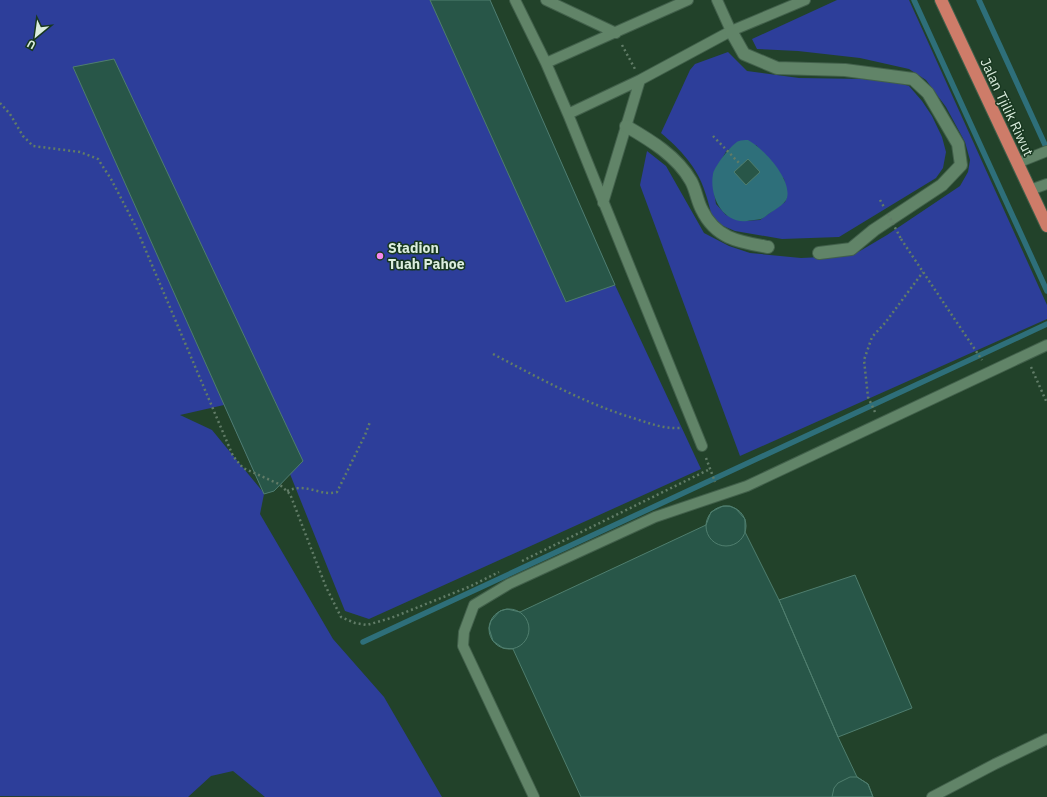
<svg xmlns="http://www.w3.org/2000/svg" width="1047" height="797" viewBox="0 0 1047 797" font-family="'IBM Plex Sans',sans-serif">
  <rect width="100%" height="100%" fill="#22422a"/>
  <path fill="#2d3e9a" fill-rule="evenodd" d="M0,0H490L615,285L701,469L369,619L345,611L290,474L274,491L264,494L260,514L333,639L384,697L442,797H265L233,771L211,776L188,797L0,796ZM224,405L263,492L212,430L180,415Z
    M837,0H909L1047,305V319L740,456L640,185L647,151L666,166L704,233L729,246L750,253L801,258L844,256L860,251L887,235L960,186L968,172L970,160L965,142L946,107L926,80L909,69L860,58L798,51L757,49L752,39Z
    M728,52L747,71L799,78L863,79L892,81L909,86L922,101L932,116L942,137L946,152L943,168L936,178L839,237L782,239L735,231L714,222C710,211 709,203 705,192C698,168 680,149 661,133L690,70L695,64ZM756,145L784,179L787,197L785,202L760,220L741,221L726,215L716,204L714,192L713,174L727,150Z"/>
  <path fill="#2e6f7a" d="M748,140C763,148 792,179 787,198C785,205 772,211 766,216C760,221 755,219 747,221C722,224 709,195 713,174C714,167 732,143 739,141C741,140 745,140 748,140Z"/>
  <g fill="none" stroke-linecap="round" stroke-linejoin="round">
    <path stroke="#2e6f7a" stroke-width="5.5" d="M914,0L1047,291
      M979,0L1047,149
      M363,642L1047,324"/>
  </g>
  <path fill="#285648" stroke="#4f7e6e" d="M430,0H490L615,285L566,302Z
    M114,59L303,461L274,491L264,494L73,67Z
    M748,159L760,172L746,185L734,172Z
    M723,506H730L736,509L745,519V532L779,600L838,737L857,777L868,784L873,797H581L513,649L503,648L493,641L489,628L491,621L500,611L507,609L520,612L706,525L711,512Z
    M706 526a20 20 0 1 1 40 0a20 20 0 1 1-40 0Z
    M855,575L912,708L838,737L779,600Z
    M489 629a20 20 0 1 1 40 0a20 20 0 1 1-40 0Z
    M850,777H857L868,784L873,797H832L834,788L838,783Z"/>
  <g fill="none" stroke-linecap="round" stroke-linejoin="round">
    <defs>
      <path id="service" d="M515,0L546,63L568,114L702,446
        M546,0L616,33
        M717,0L731,31
        M546,63L688,0
        M568,114L640,80L731,31L805,0
        M1017,163L1047,151
        M1030,190L1047,184
        M603,203L640,80
        M534,797L463,646L464,632L474,605L509,584L655,517L747,486L1047,345
        M932,797L995,764L1047,739"/>
      <path id="minor" d="M731,31L744,54L777,68L845,70L913,79L928,93L958,144L961,165L942,185L874,230L851,249L819,253
        M626,126C650,140 677,156 691,181C696,190 697,201 702,210C716,239 740,242 768,247"/>
      <path id="trunk" d="M941,0L1047,226"/>
    </defs>
    <use href="#service" stroke="#42604b" stroke-width="12"/>
    <use href="#minor" stroke="#42604b" stroke-width="14"/>
    <use href="#trunk" stroke="#42604b" stroke-width="14"/>
    <path stroke="#617c67" stroke-width="2.5" stroke-dasharray="2 3" stroke-linecap="butt" d="M622,45L635,69
      M0,103L10,114L23,136L33,146L80,152L98,159L111,179L135,225L233,456L243,468L279,484L290,494L326,587L341,617L355,623L367,625L391,618L471,586L499,572
      M713,136L741,165
      M880,200L884,207
      M901,239L982,360
      M493,354C539,378 584,403 633,418C649,423 663,429 680,428
      M1031,367L1047,403
      M875,412L868,397L864,360L872,337L885,323L923,272
      M706,458L715,482
      M287,491C308,482 320,497 337,492L365,435L370,422
      M522,561L710,469"/>
    <use href="#service" stroke="#618468" stroke-width="10"/>
    <use href="#minor" stroke="#618468" stroke-width="12"/>
    <use href="#trunk" stroke="#ce7c69" stroke-width="12"/>
    <path stroke="#617c67" stroke-width="2.5" stroke-dasharray="2 3" stroke-linecap="butt" d="M888,214L901,239"/>
  </g>
  <circle fill="#f688ed" stroke="#183820" stroke-width="1.5" cx="380" cy="256" r="4"/>
  <g text-anchor="middle" dominant-baseline="central" stroke-width="3" stroke-linejoin="round" paint-order="stroke">
    <g font-size="14" fill="#dbedde" stroke="#183820">
      <text transform="translate(1007 107) rotate(65)">Jalan Tjilik Riwut</text>
    </g>
    <g font-size="14" font-weight="bold" fill="#dbedde" stroke="#183820" text-anchor="start">
      <text x="388" y="248">Stadion<tspan x="388" dy="16">Tuah Pahoe</tspan></text>
    </g>
  </g>
  <g transform="translate(36 36) rotate(209)" stroke="#183820" stroke-width="3" paint-order="stroke">
  <path d="M0-3L7 15L0 10L-7 15Z" fill="#dbedde"/>
  <text y="-6" font-size="11" font-weight="bold" text-anchor="middle" fill="#dbedde">U</text>
  </g>
</svg>
